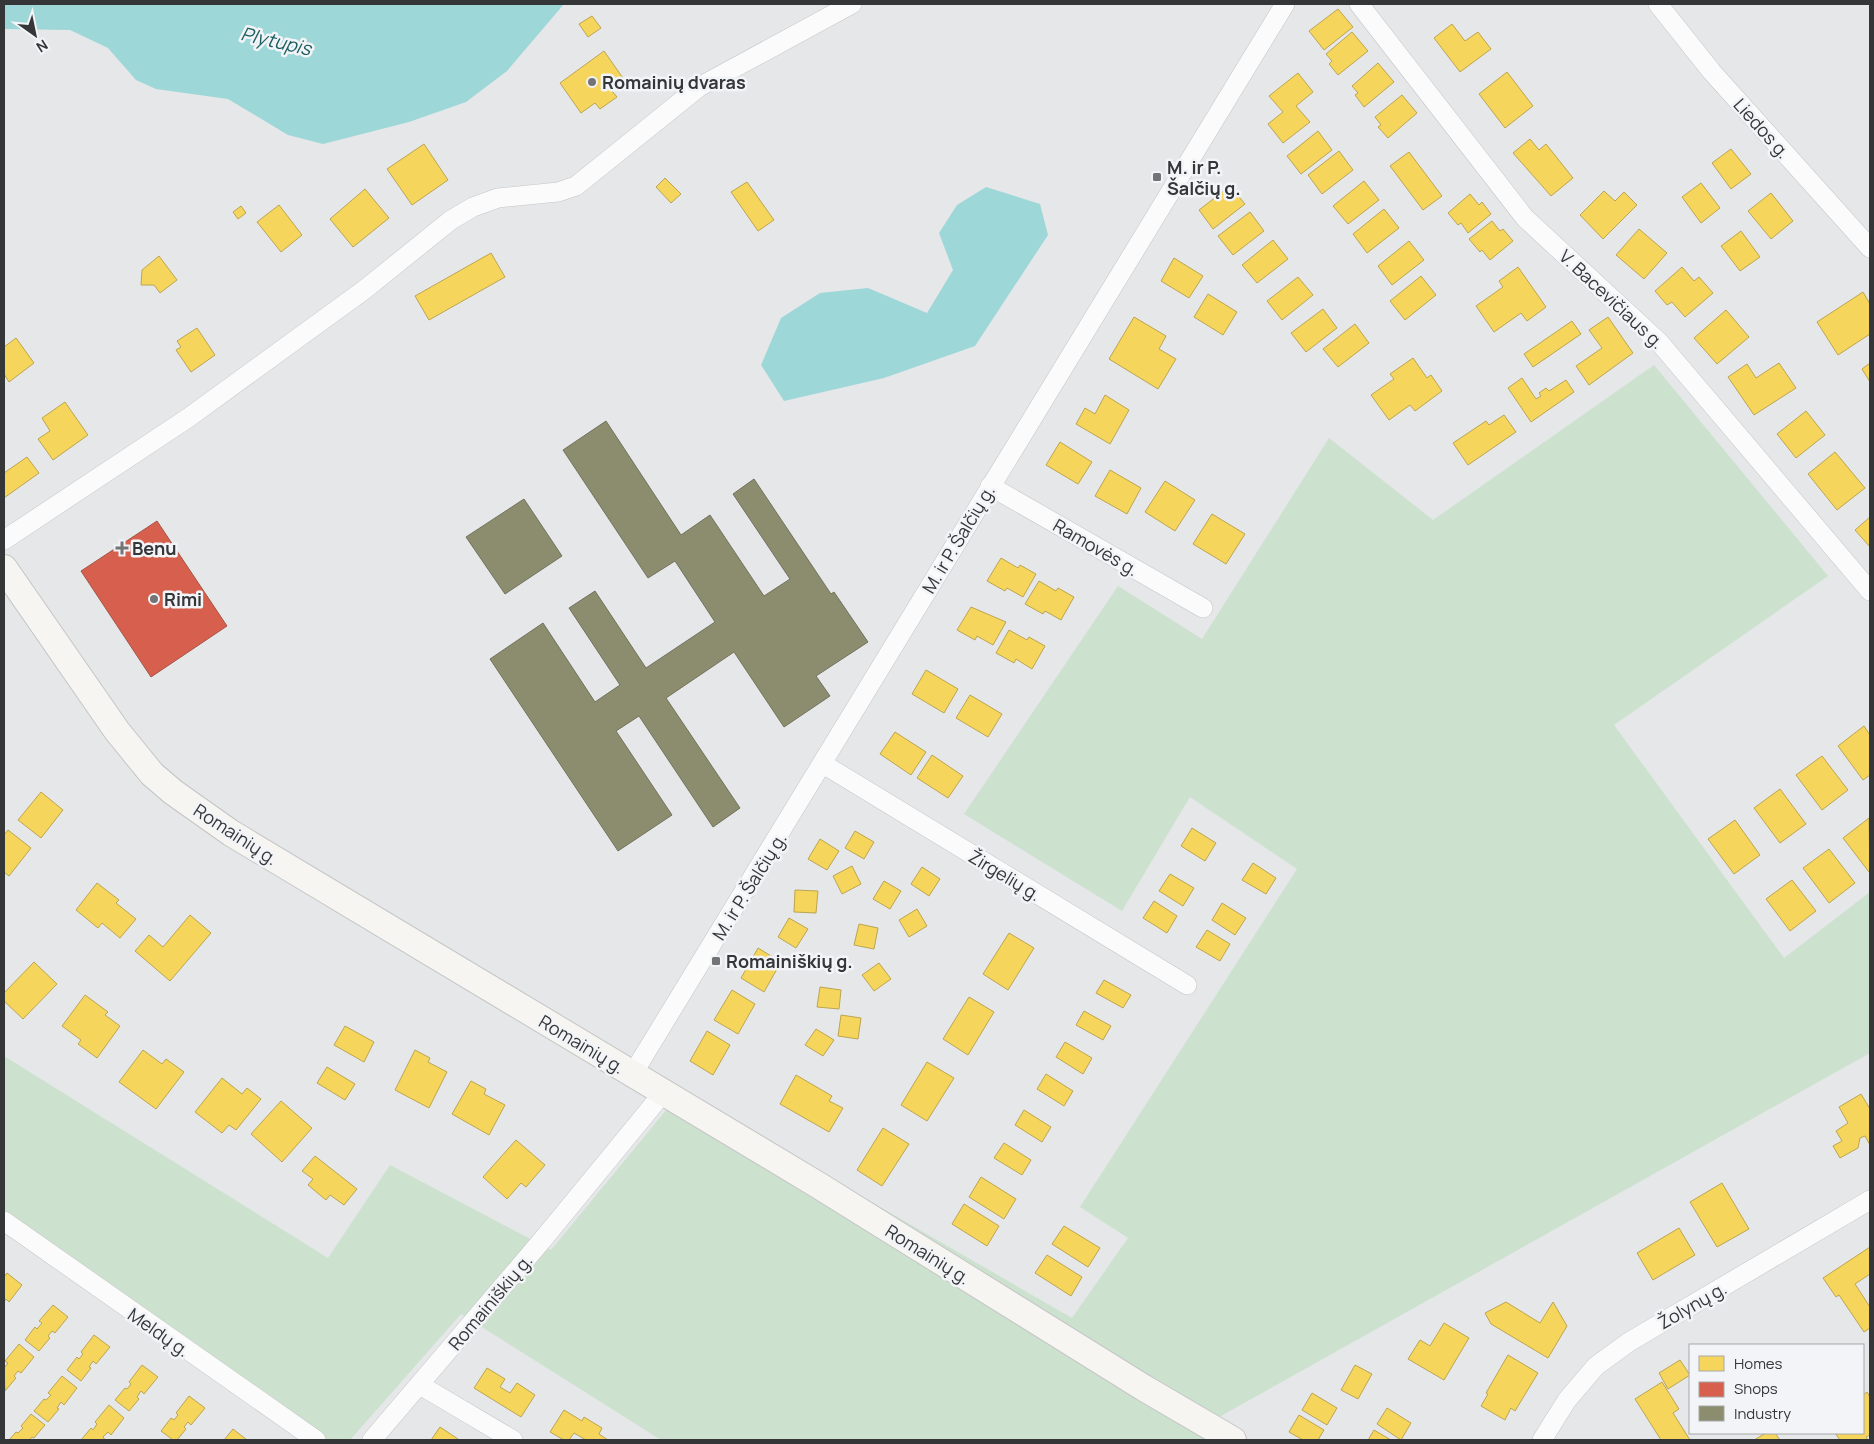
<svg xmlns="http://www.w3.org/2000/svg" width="1874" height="1444" viewBox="0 0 1874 1444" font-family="Manrope,sans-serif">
  <rect width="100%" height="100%" fill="#e5e7e9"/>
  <path fill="#cce2ce" d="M1654,365L1828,576L1614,725L1784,958L1870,892V1053L1212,1421L1243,1440H661L461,1314L350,1440H326L4,1214V1056L328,1258L390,1165L551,1250L681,1092L1072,1318L1128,1238L1080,1207L1297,869L1190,797L1122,911L964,814L1118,586L1202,639L1329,438L1433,520Z"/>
  <path fill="#9ed7d8" d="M4,4H564L507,71L466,102L409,122L323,144L288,135L228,99L156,89L136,80L108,48L70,30L4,29Z
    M986,187L1040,204L1048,235L975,346L884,378L784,401L761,365L781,318L820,293L868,288L927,313L953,270L939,233L957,205Z"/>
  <path fill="#f6d55c" stroke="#bca551" d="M1338,9L1353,27L1324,50L1309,31Z
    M592,16L601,28L588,37L579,24Z
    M1452,24L1465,41L1478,32L1491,49L1460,72L1434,38Z
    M1352,32L1368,51L1338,75L1329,64L1332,61L1326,54Z
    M604,51L625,81L612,91L617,97L600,109L595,103L581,113L560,83Z
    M1378,63L1394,82L1364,107L1355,95L1358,93L1352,86Z
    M1507,72L1533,106L1505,128L1479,94Z
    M1298,73L1313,92L1296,106L1310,122L1283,143L1268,124L1283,112L1269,96Z
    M1402,95L1417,113L1388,138L1378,127L1381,125L1375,117Z
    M1318,131L1332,150L1301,174L1287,156Z
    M1530,139L1539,150L1546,144L1573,178L1551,196L1513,153Z
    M424,144L448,180L412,205L387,169Z
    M1731,149L1751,174L1731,189L1712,163Z
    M1339,151L1353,170L1322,194L1308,175Z
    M1409,152L1442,196L1423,210L1390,166Z
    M665,178L681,194L671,203L656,187Z
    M1364,181L1379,200L1348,224L1333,206Z
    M747,182L774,220L758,231L731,192Z
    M1701,183L1720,208L1701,223L1682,197Z
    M1230,186L1245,204L1213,229L1199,210Z
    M365,189L389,218L353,247L330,219Z
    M1604,191L1615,201L1624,192L1637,205L1603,239L1580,215Z
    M1771,193L1793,221L1771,239L1748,211Z
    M1470,194L1479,205L1482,202L1491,214L1468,233L1461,223L1458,225L1448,213Z
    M279,205L302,235L281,252L257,222Z
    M241,206L246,213L238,219L233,212Z
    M1384,209L1399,228L1367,253L1353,234Z
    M1250,212L1264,231L1233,255L1218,236Z
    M1492,221L1500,231L1503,229L1513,241L1490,260L1482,250L1480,252L1469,239Z
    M1639,229L1667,253L1644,279L1616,255Z
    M1741,231L1760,257L1740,271L1721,246Z
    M1273,240L1288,259L1257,283L1242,265Z
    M1409,241L1424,260L1392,285L1378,266Z
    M491,253L505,277L429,320L415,296Z
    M159,256L177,280L160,293L154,285H141L142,270Z
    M1174,258L1203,276L1189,298L1161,281Z
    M1518,267L1546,307L1527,321L1521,313L1494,332L1476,306L1503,287L1499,281Z
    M1682,267L1694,281L1699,277L1713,293L1685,317L1672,302L1667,305L1655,291Z
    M1421,276L1436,295L1405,320L1390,301Z
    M1298,277L1313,295L1282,320L1267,301Z
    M1863,292L1870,304V334L1838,355L1817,322Z
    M1208,294L1237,312L1223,335L1194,317Z
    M1323,309L1337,328L1306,352L1291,333Z
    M1726,310L1749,337L1717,364L1694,338Z
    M1134,317L1166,336L1159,349L1176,359L1158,389L1109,359Z
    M1608,317L1633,353L1589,385L1576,366L1602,348L1589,330Z
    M1572,321L1581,334L1533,367L1524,354Z
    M1355,324L1369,343L1338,367L1323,349Z
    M197,328L215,355L191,372L176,350L181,347L177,341Z
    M16,338L34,363L9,382L4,374V347Z
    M1413,358L1427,378L1431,375L1442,391L1415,411L1410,405L1389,420L1371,395L1394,379L1390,374Z
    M1779,363L1796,388L1754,415L1728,377L1747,364L1756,378Z
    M1870,363V382L1862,369Z
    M1522,378L1536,399L1541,396L1539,393L1546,388L1549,391L1566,380L1574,392L1531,422L1508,388Z
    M1105,395L1129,410L1110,444L1076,424L1085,408L1095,414Z
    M65,402L88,435L53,460L38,439L50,431L42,418Z
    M1806,411L1825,435L1796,458L1777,434Z
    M1504,415L1516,432L1468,465L1453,443L1486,421L1489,425Z
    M1060,442L1092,462L1078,484L1046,465Z
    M1835,452L1865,488L1837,510L1808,474Z
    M27,457L39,473L4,498V473Z
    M1110,470L1141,488L1127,514L1095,496Z
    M1165,481L1195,500L1175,531L1145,512Z
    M1212,514L1245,534L1226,564L1193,544Z
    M1870,517V547L1855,530Z
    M1001,558L1018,568L1020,565L1036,574L1023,597L1007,588L1005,591L987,581Z
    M1039,581L1056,591L1058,588L1074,597L1061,620L1045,611L1043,614L1025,604Z
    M971,607L1006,622L993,645L977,636L975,640L957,630Z
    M1009,630L1027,640L1029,637L1045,646L1032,669L1016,659L1014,663L996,653Z
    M926,670L958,689L944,713L912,694Z
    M970,695L1002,714L988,737L956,718Z
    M1864,726L1870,735V775L1863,780L1838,746Z
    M895,732L926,752L911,775L880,754Z
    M932,755L963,776L948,798L917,778Z
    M1822,756L1848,790L1822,810L1796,775Z
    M1780,789L1806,824L1780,843L1754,808Z
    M41,792L63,810L41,838L18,820Z
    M1869,818L1870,871L1869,872L1843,838Z
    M1735,820L1760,855L1734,874L1708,839Z
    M1192,828L1216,843L1205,861L1181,846Z
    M8,830L31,848L9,876L4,872V835Z
    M855,831L874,842L864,859L845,848Z
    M820,839L839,851L827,870L808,859Z
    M1829,849L1855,883L1829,903L1803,868Z
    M1253,863L1276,878L1266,894L1242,880Z
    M852,866L861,884L842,894L833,876Z
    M922,867L940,879L929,896L911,884Z
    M1170,874L1194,888L1183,906L1159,891Z
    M1792,880L1816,911L1790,931L1766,899Z
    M884,881L901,891L890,909L873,899Z
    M97,883L119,900L116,903L136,919L120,938L102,923L98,928L76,910Z
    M795,890L818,891L816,913L794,912Z
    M1154,901L1177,916L1167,933L1143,918Z
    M1222,903L1246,918L1235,935L1212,920Z
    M917,909L927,926L909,937L899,920Z
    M190,915L211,933L170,981L135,951L149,935L163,947Z
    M789,918L808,929L796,948L778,937Z
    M859,924L878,928L874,949L854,945Z
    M1207,930L1230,944L1220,961L1196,947Z
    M1009,933L1034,948L1008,990L983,974Z
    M758,948L781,962L764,992L741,978Z
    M34,962L57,984L23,1019L4,1001V993Z
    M879,963L891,979L874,991L862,975Z
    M1104,980L1131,995L1123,1008L1096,993Z
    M820,987L841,990L839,1009L817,1007Z
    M732,990L755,1004L738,1034L714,1020Z
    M85,995L108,1012L105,1015L120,1026L97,1058L78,1044L81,1040L62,1026Z
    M969,997L994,1012L968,1055L943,1039Z
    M1084,1011L1111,1026L1103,1040L1076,1025Z
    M841,1015L861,1018L858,1039L838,1036Z
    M345,1026L374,1042L364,1062L334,1045Z
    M816,1029L834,1040L823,1056L805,1045Z
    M707,1031L730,1045L713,1075L690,1061Z
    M1065,1042L1092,1058L1083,1074L1056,1057Z
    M143,1050L162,1064L166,1059L184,1072L156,1109L119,1082Z
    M415,1050L430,1058L428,1062L447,1072L429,1108L395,1090Z
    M927,1062L954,1078L927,1121L901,1105Z
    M327,1067L355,1084L345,1100L317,1083Z
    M1046,1074L1073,1091L1064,1106L1037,1089Z
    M796,1075L832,1096L829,1101L843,1108L829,1132L780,1104Z
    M222,1078L242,1094L247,1088L261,1099L236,1130L229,1125L222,1133L195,1112Z
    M471,1081L486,1089L484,1094L505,1105L489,1135L452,1114Z
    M1861,1094L1870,1109V1145L1865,1136L1860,1138L1858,1148L1840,1158L1833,1146L1842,1141L1836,1131L1848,1123L1839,1107Z
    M281,1101L312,1128L282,1162L251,1134Z
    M1024,1110L1051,1127L1042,1142L1015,1125Z
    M883,1128L909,1144L882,1186L857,1170Z
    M516,1140L545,1165L526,1187L521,1183L507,1199L483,1177Z
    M1004,1143L1031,1160L1022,1175L994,1158Z
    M315,1156L357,1189L344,1205L330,1195L326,1200L308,1185L313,1179L302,1171Z
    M981,1177L1016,1199L1004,1219L969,1197Z
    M1722,1183L1749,1229L1717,1247L1690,1202Z
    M964,1204L999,1226L987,1246L952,1224Z
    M1064,1226L1100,1248L1088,1267L1052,1244Z
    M1679,1228L1695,1255L1653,1280L1637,1253Z
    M1870,1247V1274L1855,1284L1870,1307V1328L1864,1332L1839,1295L1836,1297L1823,1278Z
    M1047,1255L1082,1277L1071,1296L1035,1273Z
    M7,1273L22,1285L9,1302L6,1299L4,1302V1277Z
    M1506,1302L1540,1323L1553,1302L1567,1326L1548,1358L1491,1324L1485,1313Z
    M53,1305L68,1317L55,1333L52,1331L48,1336L50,1338L39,1351L25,1340L35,1327L37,1329L42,1323L39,1321Z
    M1444,1323L1469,1338L1444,1380L1408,1359L1420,1340L1430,1346Z
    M94,1335L110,1347L96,1364L93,1361L89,1367L91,1368L81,1381L67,1370L77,1357L79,1359L83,1354L81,1352Z
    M19,1344L34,1357L21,1373L18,1371L14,1376L16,1378L5,1391L4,1368L8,1363L5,1361Z
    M1508,1355L1538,1373L1515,1411L1511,1408L1505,1420L1481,1406L1488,1394L1486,1393Z
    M1680,1360L1690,1375L1668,1389L1659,1373Z
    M142,1365L158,1377L144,1394L141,1391L137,1397L139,1399L129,1411L115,1400L125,1388L127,1389L131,1384L129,1382Z
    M1355,1365L1372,1374L1358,1399L1341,1390Z
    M487,1368L505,1379L500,1387L510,1393L517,1383L535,1395L521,1417L474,1388Z
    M62,1376L77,1388L64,1405L61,1402L57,1408L59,1409L48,1422L34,1411L44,1399L46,1400L51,1395L48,1393Z
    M1662,1382L1679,1409L1673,1413L1690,1440H1661L1635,1399Z
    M1867,1392L1870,1397V1435L1866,1437L1868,1440H1840L1835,1433H1863V1395Z
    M1312,1393L1337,1408L1327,1425L1302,1410Z
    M189,1396L205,1408L191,1425L188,1422L184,1427L186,1429L177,1440H173L161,1431L171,1418L174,1420L178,1415L176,1413Z
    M109,1405L124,1418L111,1435L108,1432L103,1437L105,1440H81L91,1428L93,1430L97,1424L95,1422Z
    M1387,1408L1411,1423L1401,1440L1377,1424Z
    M564,1410L582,1421L584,1417L602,1428L599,1434L608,1440H586L574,1433L569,1440H564L550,1432Z
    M31,1414L45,1425L34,1438L32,1437L29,1440H9L16,1432L18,1433L23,1428L21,1426Z
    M1299,1415L1324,1430L1318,1440H1303L1289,1432Z
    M440,1427L458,1439L457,1440H431Z
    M233,1429L247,1440H224Z
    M1374,1430L1391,1440H1368Z
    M1766,1433H1775L1780,1440H1754Z"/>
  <path fill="#d6604d" stroke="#a65346" d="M157,521L227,626L151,677L81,571Z"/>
  <path fill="#8c8c6e" stroke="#72725e" d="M606,421L681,535L710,515L764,596L790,579L733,494L754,479L831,594L834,592L868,642L816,676L830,696L784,727L734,652L666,698L740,808L713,827L639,716L616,731L672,815L618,851L490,659L543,623L595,702L620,685L569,608L595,591L646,668L715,622L675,561L648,578L563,450Z
    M524,499L562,556L505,594L466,537Z"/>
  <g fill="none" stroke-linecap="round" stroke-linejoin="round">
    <defs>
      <path id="street" d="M1359,4L1525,218L1659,342L1870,591
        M1658,4L1712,72L1870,248
        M990,486L1203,608
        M4,540L188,418L364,290L451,220L473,207L498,198L558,192L576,186L699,87L852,4
        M823,764L1187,985
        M632,1075L1285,4
        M4,1221L316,1440
        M420,1385L513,1440
        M372,1440L544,1238L663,1093
        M1542,1440L1567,1400L1596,1366L1629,1342L1870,1200"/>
      <path id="secondary" d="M4,568L117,731L152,774L173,792L231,833L818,1185L1144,1388L1233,1440"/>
    </defs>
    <use href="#street" stroke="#c4c5c6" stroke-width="20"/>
    <use href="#secondary" stroke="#c4c5c6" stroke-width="28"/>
    <use href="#street" stroke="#fbfbfc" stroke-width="19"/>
    <use href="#secondary" stroke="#f6f5f2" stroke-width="26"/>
  </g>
  <g fill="#737475" stroke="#f2f4f7" stroke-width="2">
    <circle cx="592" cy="82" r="5"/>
    <rect x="1152" y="172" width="10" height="10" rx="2.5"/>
    <path d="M119.5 540.5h5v5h5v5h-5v5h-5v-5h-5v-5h5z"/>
    <circle cx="154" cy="599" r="5"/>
    <rect x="711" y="956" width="10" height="10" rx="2.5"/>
  </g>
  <g text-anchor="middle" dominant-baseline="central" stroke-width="5" stroke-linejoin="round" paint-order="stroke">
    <g font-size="18" font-weight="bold" fill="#353637" stroke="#f2f4f7" text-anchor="start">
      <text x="602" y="82">Romainių dvaras</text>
      <text x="1167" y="167">M. ir P.<tspan x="1167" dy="21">Šalčių g.</tspan></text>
      <text x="132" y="548">Benu</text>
      <text x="164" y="599">Rimi</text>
      <text x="726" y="961">Romainiškių g.</text>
    </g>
    <g font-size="18" fill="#353637" stroke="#f2f4f7">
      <text transform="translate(1762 128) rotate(48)">Liedos g.</text>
      <text transform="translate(1612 299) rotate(43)">V. Bacevičiaus g.</text>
      <text transform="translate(958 539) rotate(-59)">M. ir P. Šalčių g.</text>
      <text transform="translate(1096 547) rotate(30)">Ramovės g.</text>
      <text transform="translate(236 834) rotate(33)">Romainių g.</text>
      <text transform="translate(1005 875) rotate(31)">Žirgelių g.</text>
      <text transform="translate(749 886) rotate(-58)">M. ir P. Šalčių g.</text>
      <text transform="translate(582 1044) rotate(31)">Romainių g.</text>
      <text transform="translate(928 1254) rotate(32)">Romainių g.</text>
      <text transform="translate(490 1302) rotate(-50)">Romainiškių g.</text>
      <text transform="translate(1692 1305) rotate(-30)">Žolynų g.</text>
      <text transform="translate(159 1332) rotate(35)">Meldų g.</text>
    </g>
    <g font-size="19" font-style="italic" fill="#1d5f60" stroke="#f2f4f7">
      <text transform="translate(276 41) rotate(13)">Plytupis</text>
    </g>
  </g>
  <rect width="1874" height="1444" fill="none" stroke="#353637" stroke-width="10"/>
  <rect x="1689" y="1344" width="175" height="90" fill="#f2f4f7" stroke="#a6a8aa"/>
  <rect x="1699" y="1356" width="25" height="15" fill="#f6d55c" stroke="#a6a8aa"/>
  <text x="1734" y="1369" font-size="15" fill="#353637">Homes</text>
  <rect x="1699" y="1382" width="25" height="15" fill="#d6604d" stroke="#a6a8aa"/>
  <text x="1734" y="1394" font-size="15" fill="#353637">Shops</text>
  <rect x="1699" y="1406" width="25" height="15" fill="#8c8c6e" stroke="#a6a8aa"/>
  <text x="1734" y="1419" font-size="15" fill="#353637">Industry</text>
  <g transform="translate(35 35) rotate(147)" stroke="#f2f4f7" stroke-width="4" paint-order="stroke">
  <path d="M0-4L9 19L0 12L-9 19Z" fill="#353637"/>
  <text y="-8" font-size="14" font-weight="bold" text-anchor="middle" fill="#353637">N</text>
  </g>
</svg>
